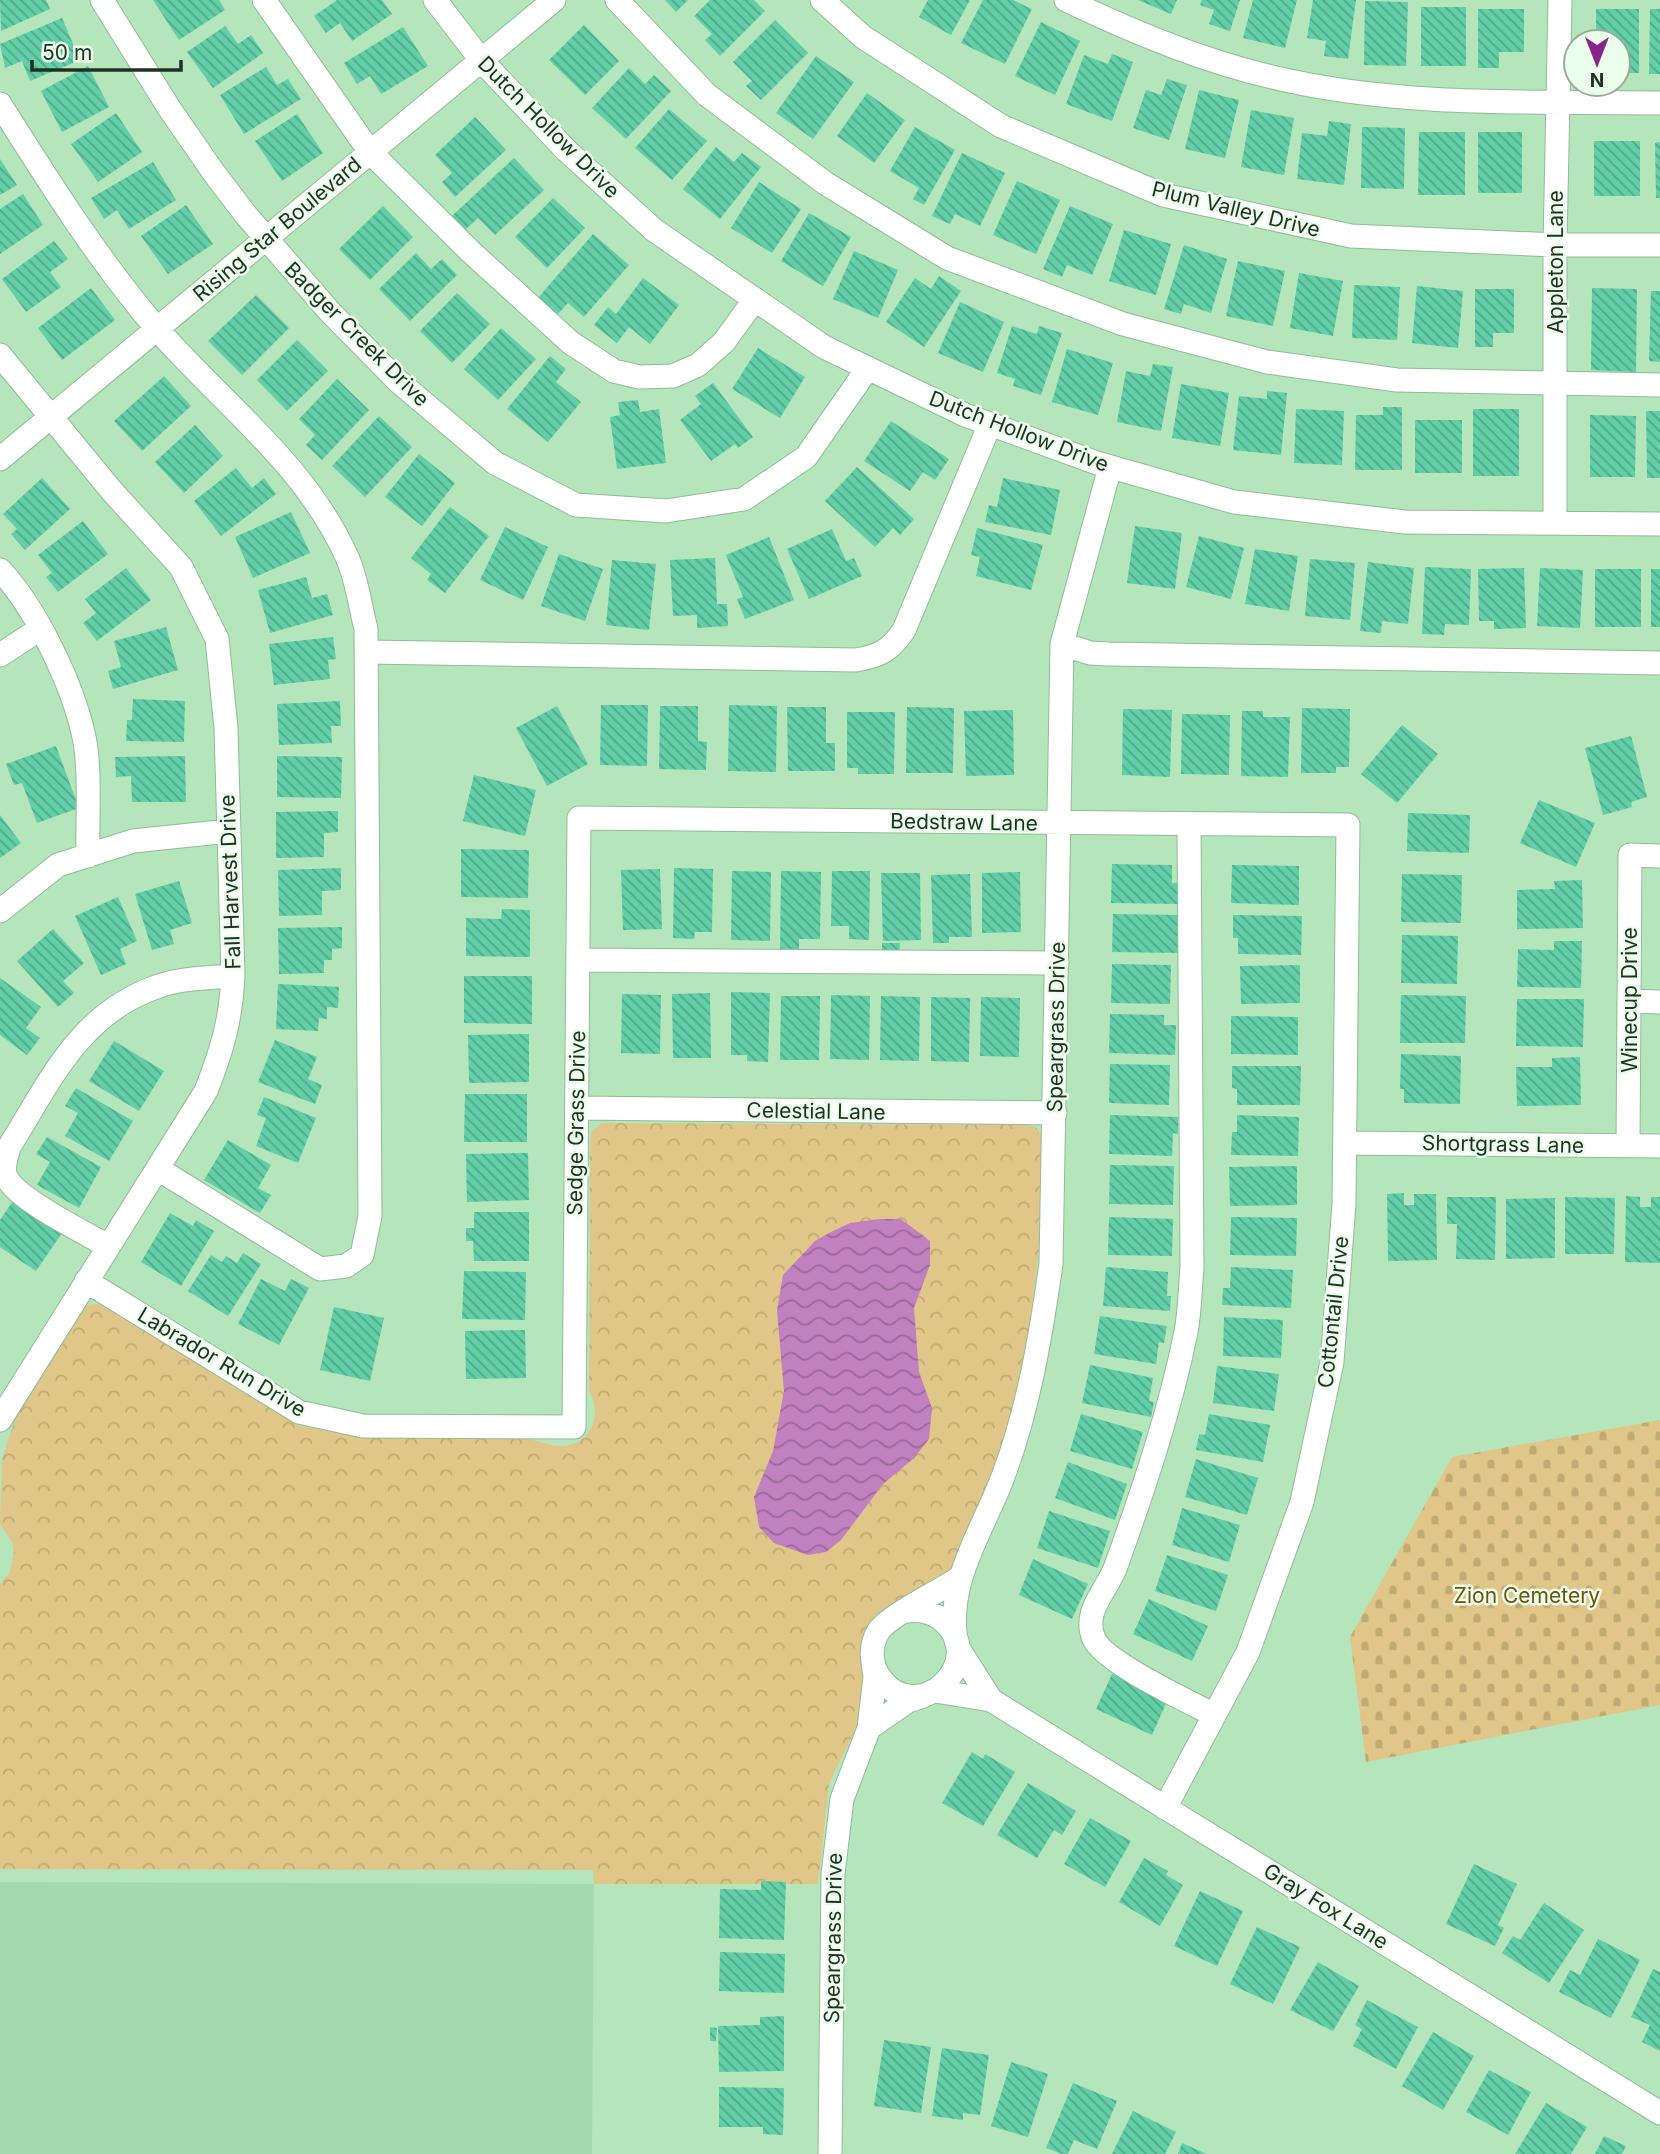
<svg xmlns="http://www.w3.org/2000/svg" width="1660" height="2154" viewBox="0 0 1660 2154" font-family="Inter,sans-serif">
  <defs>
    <pattern id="cemetery-stones" width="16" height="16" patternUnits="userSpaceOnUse" patternTransform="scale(1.75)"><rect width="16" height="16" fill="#e0c688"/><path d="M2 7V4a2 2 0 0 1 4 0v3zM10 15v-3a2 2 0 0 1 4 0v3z" fill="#c0ab75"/></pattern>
    <pattern id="park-crowns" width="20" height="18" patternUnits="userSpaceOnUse" patternTransform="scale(1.75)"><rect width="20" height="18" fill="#e0c688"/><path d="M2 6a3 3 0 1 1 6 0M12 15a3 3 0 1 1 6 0" fill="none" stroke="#c0ab75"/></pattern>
    <pattern id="water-waves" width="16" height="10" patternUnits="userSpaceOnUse" patternTransform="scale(1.75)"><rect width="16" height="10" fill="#c180bf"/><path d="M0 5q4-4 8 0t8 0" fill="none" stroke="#9c699b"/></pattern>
    <pattern id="building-back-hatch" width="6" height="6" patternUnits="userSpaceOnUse" patternTransform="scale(1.75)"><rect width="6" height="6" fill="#62cfa9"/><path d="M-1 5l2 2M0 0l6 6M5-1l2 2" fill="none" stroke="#50a989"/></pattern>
  </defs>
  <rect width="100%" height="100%" fill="#b5e5bb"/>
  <path fill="#a5dbac" d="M0,1882L594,1884L592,2154H0Z"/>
  <path fill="url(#cemetery-stones)" d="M1660,1420V1705L1366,1762L1350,1637L1452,1457Z"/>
  <path fill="url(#park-crowns)" d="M602,1123L1028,1125L1037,1128L1046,1143L1041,1232L1025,1368L994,1470L957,1561L936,1588L892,1609L857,1727L829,1783L818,1884H594L593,1870L0,1869V1584L10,1572L14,1552L12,1542L0,1524L2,1460L14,1421L86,1305L99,1304L305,1427L356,1436L529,1439C539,1441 550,1446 561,1446C591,1446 603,1415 589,1391L590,1146L591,1132Z"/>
  <path fill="url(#water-waves)" d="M879,1219H901L930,1241V1265L914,1308L919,1372L932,1408L929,1439L914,1458L883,1484L841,1540L826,1552L808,1555L774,1543L759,1527L754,1497L773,1451L784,1391L777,1310L783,1275L815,1241L831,1232L850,1223Z"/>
  <path fill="url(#building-back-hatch)" d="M0,0H46L50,9L1,31Z
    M153,0H219L225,10L179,40Z
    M337,0H382L392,14L352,41L340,23L326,33L314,16Z
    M665,0H688L676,12Z
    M710,0H754L765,11L720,56L705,40L712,34L694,16Z
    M928,0H970L951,35L919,17Z
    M983,0H1013L1032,9L1005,64L961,43Z
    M1138,0H1177L1171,14Z
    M1202,0H1240L1230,31L1209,24L1214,10L1200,5Z
    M1253,0H1297L1285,48L1243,38Z
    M1313,0H1356L1348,59L1324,56L1326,41L1307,38Z
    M1365,1L1408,2L1406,66L1364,65Z
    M1421,7H1466V66H1421Z
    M1478,9H1524V52H1499V68H1478Z
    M1596,9H1639V73H1618V42H1596Z
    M1650,9H1660V74H1649Z
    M62,18L80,60L30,81L22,61L5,68L0,44Z
    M775,20L808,53L761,100L746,86L752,81L733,62Z
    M1041,22L1080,41L1055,95L1015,76Z
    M584,25L619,61L585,95L549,60Z
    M225,26L238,44L251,35L263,53L213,88L187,52Z
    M403,27L428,66L381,94L370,76L357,84L344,63Z
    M1112,54L1133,62L1112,121L1066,104L1084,55L1108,64Z
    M816,56L854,82L813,139L776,113Z
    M88,66L109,107L62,132L41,91Z
    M266,67L277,85L288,79L301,99L244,134L220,95Z
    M629,68L645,84L654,75L671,91L626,139L592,108Z
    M1167,79L1187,85L1169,140L1133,128L1146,90L1161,95Z
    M1199,90L1239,100L1225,158L1185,149Z
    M867,93L905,120L874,163L837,136Z
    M669,109L707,141L672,180L635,148Z
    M1251,110L1294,118L1284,175L1241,167Z
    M116,113L142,152L98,182L71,144Z
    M297,114L323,153L282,181L255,141Z
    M475,117L506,150L455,197L442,182L452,173L435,155Z
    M1329,121L1351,124L1344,185L1297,179L1302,133L1327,136Z
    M915,127L955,150L924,205L913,199L919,188L890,171Z
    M1362,127L1405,128L1404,189L1361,188Z
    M1419,132H1465V195H1418Z
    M1478,132H1522V193H1478Z
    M1594,141H1640V196H1594Z
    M1660,142V198H1656L1655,143Z
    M716,147L734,162L742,153L761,167L720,219L683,189Z
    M962,153L1005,173L980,226L955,214L950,224L932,216Z
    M514,158L544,190L495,235L478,218L465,230L452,216Z
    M0,159L17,185L0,195Z
    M153,162L176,200L129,229L117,210L104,219L91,198Z
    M1017,181L1060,200L1036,254L993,235Z
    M759,182L801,209L772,253L731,228Z
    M23,194L43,225L0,254V209Z
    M553,198L585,228L547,268L515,237Z
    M186,205L213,244L168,274L141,236Z
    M383,206L413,237L370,280L339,249Z
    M1070,206L1113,224L1092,275L1067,265L1062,277L1043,269Z
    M809,213L851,237L823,286L781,261Z
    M1124,230L1171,244L1156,295L1109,281Z
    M593,234L629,265L584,317L568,303L556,316L537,299Z
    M54,241L68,259L50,272L61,287L26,312L2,279Z
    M1184,245L1227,259L1211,313L1184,304L1181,314L1164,309Z
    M854,251L898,270L878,318L833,299Z
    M416,253L431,269L442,259L457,275L410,321L379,289Z
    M1238,261L1285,271L1273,326L1226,316Z
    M1299,273L1343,281L1333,336L1290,328Z
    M939,276L961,291L924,347L886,322L915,278L931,289Z
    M643,278L679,305L650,344L629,327L617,343L594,325L608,307L616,314Z
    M1354,285L1400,287L1397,340L1352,338Z
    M1417,286L1463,291L1458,348L1412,343Z
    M91,288L115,320L62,360L38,328Z
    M1592,288L1637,289L1636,372L1591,370Z
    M1475,289H1514V333H1493V347H1475Z
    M1651,291H1660V362L1649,361Z
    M457,293L490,324L452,363L420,331Z
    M256,295L289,328L242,375L208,341Z
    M960,302L1004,322L983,372L938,353Z
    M1012,326L1037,334L1039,326L1062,333L1041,395L1013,386L1015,379L997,373Z
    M501,328L536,359L498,400L464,369Z
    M297,340L328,371L287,411L257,380Z
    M758,348L805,377L780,418L732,389Z
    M1067,349L1113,363L1098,415L1052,402Z
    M550,356L566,369L556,382L581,402L548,442L507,409Z
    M1153,364L1173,367L1161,431L1117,422L1126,371L1150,376Z
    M164,376L191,406L142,451L114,421Z
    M337,379L369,410L322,460L306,445L315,435L299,419Z
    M713,383L753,437L738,448L735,444L711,461L680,420L701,404L695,396Z
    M1181,384L1229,393L1220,446L1172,438Z
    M1267,391L1287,393L1281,455L1233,450L1239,396L1267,399Z
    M638,400L640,412L659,409L666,463L617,469L610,417L620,415L618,402Z
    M1383,407H1402V470H1355L1356,415H1383Z
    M1296,409L1344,411L1342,465L1294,463Z
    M1473,409H1519V476H1473Z
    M1646,411H1660V478H1647Z
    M1590,415L1636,416L1635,477H1590Z
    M379,416L412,447L365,497L332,466Z
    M1415,420H1462V473H1415Z
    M891,421L949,459L935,480L923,472L910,491L864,461Z
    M195,425L223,456L184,493L155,462Z
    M419,454L455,483L422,526L385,497Z
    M857,467L914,519L900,535L893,528L875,547L825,501Z
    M236,468L252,488L264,478L276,494L221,536L194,501Z
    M42,478L70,509L25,550L11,534L17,529L3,514Z
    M1003,478L1060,490L1051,535L985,522L989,505L997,507Z
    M450,507L489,536L445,593L427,580L431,574L411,558Z
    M291,512L310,553L253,578L235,537Z
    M83,521L108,554L58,592L46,577L52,573L38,555Z
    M1135,526L1182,533L1175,589L1127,583Z
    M505,527L548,547L523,600L480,580Z
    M977,528L1043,545L1031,590L976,576L980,557L971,555Z
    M832,529L846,561L854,558L862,576L809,599L787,549Z
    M1199,536L1244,548L1231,599L1186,587Z
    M769,537L794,600L745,619L737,599L743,597L726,555Z
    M1255,549L1298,556L1289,611L1245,604Z
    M559,554L603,569L585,621L541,606Z
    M715,558L717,604H727L728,626L697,628V615L673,616L670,560Z
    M1310,559L1355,563L1350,620L1305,616Z
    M612,560L656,564L649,630L606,625Z
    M1368,562L1414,568L1408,624L1382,621L1381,633L1360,631Z
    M1425,567L1471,569L1469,625L1445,624L1444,635L1422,634Z
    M126,568L151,600L97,641L83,623L96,613L85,599Z
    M1524,568L1526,628L1494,629V621H1479L1478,569Z
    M1540,568L1583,570L1580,628L1537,626Z
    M1595,569H1641V627H1595Z
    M1651,569H1660V627H1651Z
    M306,577L312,598L327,594L333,615L270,633L258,590Z
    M166,627L178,670L113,689L108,671L121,667L114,641Z
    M333,637L336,659L328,660L330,679L274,685L269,644Z
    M133,699L185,701L184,742L126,741L127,720H132Z
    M340,701L341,726H331L332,743L279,745L277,704Z
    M601,705H648L647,766L600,765Z
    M729,705L777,706L776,772L728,771Z
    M557,706L588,764L547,786L516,728Z
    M660,706H698V741L707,742L706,770L659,769Z
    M787,707H826V743H835V771H788Z
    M907,707L954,708L953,773H906Z
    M1302,708L1350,709L1349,767H1336V773H1301Z
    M1123,709L1172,710L1170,777L1122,775Z
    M1013,710L1014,775L966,776L964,711Z
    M1242,711H1263V717H1290L1288,777L1241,776Z
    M847,712H895L894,774H858V768H847Z
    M1182,714L1230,715L1229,775L1181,774Z
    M1402,725L1438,754L1397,803L1361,774Z
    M1631,736L1647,797L1631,802L1632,807L1603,815L1585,748Z
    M56,746L79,808L37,823L22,783L14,785L6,764Z
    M185,756L186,802H132L131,776L116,777L115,757Z
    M277,756L342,757L341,798L277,797Z
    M474,775L536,790L525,836L463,821Z
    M1539,800L1595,823L1576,867L1520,843Z
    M338,811V832L324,833V857L276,858V812Z
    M1408,813L1470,815L1469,853L1407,851Z
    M0,815L21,843L0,858Z
    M461,849L529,850L528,898L461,897Z
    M1112,864L1172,865V883H1179L1178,904L1111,903Z
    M1232,865L1299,866V905L1231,903Z
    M341,868V890L322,891V915L279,916L278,870Z
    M674,868L713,869L712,932H695L694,939L673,938Z
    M660,869L662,929L623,930L621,870Z
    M732,871L771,872L770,941L731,940Z
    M781,871L821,872L820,939H799V958L780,957Z
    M832,871H870L869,940L849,939V926H831Z
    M1020,872L1021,932L982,933V873Z
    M881,873H920L921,940L883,941Z
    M970,874L972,937H949V943H933L931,875Z
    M1402,874L1462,875L1461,923L1401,922Z
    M1582,880L1583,928L1517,929V890L1555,889L1554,881Z
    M179,881L192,923L170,930L174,944L152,950L135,894Z
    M118,897L137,941L120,949L126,964L101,975L75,916Z
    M502,909L530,910V957L466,956V918L501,919Z
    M1113,914L1179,915V953L1112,952Z
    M1233,915L1302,916L1301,955L1238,954V938H1233Z
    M342,927V948L332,949V960H324V973L279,974L278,928Z
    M53,929L84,963L63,981L74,993L58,1007L17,961Z
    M1402,935L1458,936L1457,984L1401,983Z
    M1554,941H1582L1581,988L1517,987L1518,949L1554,950Z
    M882,943H900L899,958L882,957Z
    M1112,964L1171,965L1170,1004L1111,1003Z
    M1300,965V1003L1241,1004L1240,966Z
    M464,976H532V1024L464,1023Z
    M0,978L41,1007L26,1028L40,1038L27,1055L0,1035Z
    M278,984L339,987L338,1008L327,1007V1019L319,1018L318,1031L276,1029Z
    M731,992L770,993L768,1062L747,1061V1055H731Z
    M710,993L711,1058H673L672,994Z
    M622,994L661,995L660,1054L621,1053Z
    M831,995L870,996L869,1060L830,1059Z
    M1401,995L1466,996L1465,1043H1400Z
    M781,996H820L819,1060H780Z
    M881,996L920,997L919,1061L880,1060Z
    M931,997L970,998L969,1062L931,1061Z
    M981,997L1020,998L1019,1057L980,1056Z
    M1517,999H1584L1583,1047L1516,1046Z
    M1110,1014L1164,1015V1025H1176L1175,1055L1109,1053Z
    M1231,1016L1298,1017V1055L1231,1054Z
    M529,1034V1082L469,1083L468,1035Z
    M275,1040L317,1057L308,1079L322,1085L315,1104L258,1082Z
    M114,1041L164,1071L139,1111L89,1081Z
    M1401,1054L1461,1056L1460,1104L1404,1103V1089H1400Z
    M1580,1057L1581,1105L1517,1106L1516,1067H1552V1058Z
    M1110,1064L1170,1065L1169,1105L1109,1103Z
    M1232,1066H1301L1300,1105H1237V1089L1232,1088Z
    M76,1088L133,1121L109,1161L65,1136L78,1113L65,1106Z
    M465,1094H527V1142H464Z
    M264,1097L316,1118L298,1163L256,1146L266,1118L257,1115Z
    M1110,1115L1178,1117V1134L1173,1133L1172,1156L1109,1154Z
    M1237,1115L1299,1117L1298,1156L1231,1155L1232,1132H1237Z
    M47,1137L101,1167L79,1208L37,1185L50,1162L36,1154Z
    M228,1140L271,1165L258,1188L271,1195L260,1213L204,1180Z
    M528,1153L529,1200L467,1202L466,1154Z
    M1110,1165L1174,1166L1173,1205L1109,1204Z
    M1297,1166V1205L1230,1206L1229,1167Z
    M1404,1193V1205H1414V1194H1436L1437,1260L1388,1261L1387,1194Z
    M1626,1196L1640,1197V1207H1651V1197H1660V1263L1625,1262Z
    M1447,1197H1496L1495,1260L1456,1259L1457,1224H1447Z
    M1565,1197L1615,1198L1614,1254H1565Z
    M1555,1198V1258L1506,1259V1199Z
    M13,1201L62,1233L36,1271L0,1247V1220Z
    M474,1212H529V1261H474L473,1241H466V1228H474Z
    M170,1213L193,1226L196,1220L214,1231L181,1286L141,1262Z
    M1109,1217L1173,1219L1172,1256L1108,1255Z
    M1231,1217L1297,1218L1296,1256L1230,1255Z
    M243,1253L261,1264L228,1316L188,1291L211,1255L222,1262L226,1256L237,1263Z
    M1106,1267L1168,1272L1167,1296H1171L1170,1311L1103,1306Z
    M1231,1267L1293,1270L1291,1308L1222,1305L1223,1288H1230Z
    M464,1271L526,1272L525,1320L462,1319Z
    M261,1279L285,1291L291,1279L309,1288L279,1345L238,1324Z
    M334,1307L384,1318L370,1381L320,1370Z
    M1100,1316L1167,1326L1164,1343L1159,1342L1156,1364L1094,1354Z
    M1224,1317L1283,1320L1281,1358L1223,1356Z
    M525,1330L526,1378L466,1379L465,1331Z
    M1090,1365L1153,1378L1149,1401L1154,1402L1151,1417L1082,1403Z
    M1217,1366L1279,1374L1274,1411L1213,1403Z
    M1081,1414L1143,1432L1132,1469L1070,1451Z
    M1209,1414L1270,1425L1263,1462L1196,1450L1199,1434L1205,1435Z
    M1196,1459L1258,1478L1247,1515L1185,1497Z
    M1068,1462L1127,1484L1115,1520L1055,1498Z
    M1182,1508L1240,1525L1229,1562L1172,1545Z
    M1049,1511L1110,1531L1098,1568L1037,1548Z
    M1167,1555L1228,1575L1216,1611L1155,1591Z
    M1033,1559L1088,1584L1072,1619L1019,1595Z
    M1149,1599L1208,1626L1192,1661L1133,1634Z
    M1112,1674L1168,1699L1152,1735L1096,1709Z
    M972,1752L983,1759L985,1754L1015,1772L983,1826L942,1803Z
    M1028,1783L1076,1811L1062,1835L1054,1830L1037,1858L997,1835Z
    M1090,1818L1131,1841L1105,1887L1064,1864Z
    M1144,1858L1168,1871L1166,1875L1183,1885L1160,1926L1119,1902Z
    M1474,1864L1517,1884L1498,1925L1504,1928L1495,1946L1446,1924Z
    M761,1881L786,1882L784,1940L719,1938L720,1889L761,1890Z
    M1200,1891L1243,1911L1217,1966L1174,1946Z
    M1544,1903L1584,1930L1549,1983L1502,1953L1513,1936L1520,1940Z
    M1257,1927L1300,1947L1273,2004L1230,1984Z
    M1598,1939L1640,1960L1611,2018L1559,1992L1570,1970L1580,1975Z
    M720,1952L785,1954L784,1993L719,1991Z
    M1318,1962L1359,1986L1333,2031L1290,2010Z
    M1653,1969L1660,1972V2051L1642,2042L1650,2025L1631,2017Z
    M1367,2000L1418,2027L1396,2069L1353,2046L1362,2029L1355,2025Z
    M784,2016V2071L719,2072L718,2026L760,2025V2017Z
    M710,2027L717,2028L716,2041H710Z
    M1433,2032L1474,2056L1443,2110L1402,2086Z
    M884,2040L931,2047L921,2113L874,2106Z
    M942,2048L989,2055L980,2115L963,2113V2120L932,2116Z
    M1011,2062L1048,2074L1028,2137L991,2126Z
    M1489,2070L1531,2092L1508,2135L1466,2112Z
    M1073,2083L1117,2101L1097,2149L1074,2140L1068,2154H1062L1046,2148Z
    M719,2087L784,2088L783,2135L763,2134V2127H719Z
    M1546,2103L1587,2127L1571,2154H1515Z
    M1133,2111L1176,2132L1165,2154H1112Z
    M1604,2136L1626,2146L1622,2154H1595Z
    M1182,2143L1207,2154H1178Z"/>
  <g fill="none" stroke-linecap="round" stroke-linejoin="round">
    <defs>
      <path id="minor" d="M102,0L169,108L214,173L246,215L329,311L399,382L495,463L576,505L666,511L744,499L806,457L868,368
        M264,0L370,152L471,252L571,343L614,371L639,377L673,376L698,365L724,342L755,299
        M435,0L481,60L566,150L654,230L824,347L965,415L1097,463L1234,502L1405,522L1660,524
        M617,0L707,95L825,183L947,258L1123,324L1267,362L1397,380L1660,385
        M822,0L863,37L1001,126L1163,195L1351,236L1555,245H1660
        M1066,0C1137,34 1212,65 1290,81C1410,107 1538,101 1660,103
        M0,104C49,182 98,260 158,330C223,404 306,465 347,557C357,579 360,606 366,629L370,1216L362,1255L346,1266L320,1269L158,1169
        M0,355L111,490L181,567L217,639L226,728L233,976C231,1020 222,1050 206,1091L0,1420
        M0,459L554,0
        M1555,523V245L1560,0
        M0,570C36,608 73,685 84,737C91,770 87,821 88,856
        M1062,644L1090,653L1108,654L1660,663
        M366,652L856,660C880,656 891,650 904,630L990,424
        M0,655L40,629
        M1189,824L1192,1268C1190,1289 1190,1311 1186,1332C1170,1411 1143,1491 1116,1566C1107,1591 1082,1611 1094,1639C1105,1663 1188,1701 1214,1715
        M0,911L58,865L133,841L229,831
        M578,960L1057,963
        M1629,1001L1660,1002
        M577,1108L1055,1113
        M1345,1143L1660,1146
        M1628,1145L1630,855L1660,856
        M108,1246C86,1233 12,1198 5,1174C3,1164 7,1156 9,1147C51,1080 79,1013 159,986C182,978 209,978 233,976
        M86,1281L299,1412L363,1426L574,1427L579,818L1348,825L1344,1204L1332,1362L1302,1502L1248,1652L1165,1808
        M902,1612C916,1609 930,1610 942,1620C991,1660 918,1730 880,1678C870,1664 870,1646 878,1632C885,1618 941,1590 958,1579
        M956,1641C946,1580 984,1529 1004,1474C1029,1407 1041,1334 1051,1264L1062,644L1110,467
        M958,1648L991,1700L1660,2113
        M935,1691L991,1700
        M869,1728L908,1701L923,1696
        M830,2154L833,1874L842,1799L869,1728L875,1677L873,1662"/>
    </defs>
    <use href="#minor" stroke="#8fbd95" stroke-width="25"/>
    <use href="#minor" stroke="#fff" stroke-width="23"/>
  </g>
  <g text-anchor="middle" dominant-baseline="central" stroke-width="5" stroke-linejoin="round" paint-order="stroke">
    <g font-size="21" fill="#1f3222" stroke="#ebfeec">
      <text transform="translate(549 127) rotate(45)">Dutch Hollow Drive</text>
      <text transform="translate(1236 209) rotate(14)">Plum Valley Drive</text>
      <text transform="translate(277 229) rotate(-40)">Rising Star Boulevard</text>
      <text transform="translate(1555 262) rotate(-90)">Appleton Lane</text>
      <text transform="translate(357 334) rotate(45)">Badger Creek Drive</text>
      <text transform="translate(1019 431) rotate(21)">Dutch Hollow Drive</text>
      <text transform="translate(964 822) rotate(1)">Bedstraw Lane</text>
      <text transform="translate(230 882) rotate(-92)">Fall Harvest Drive</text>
      <text transform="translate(1629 1000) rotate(-90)">Winecup Drive</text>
      <text transform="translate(1056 1027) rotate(-89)">Speargrass Drive</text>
      <text transform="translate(816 1111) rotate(1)">Celestial Lane</text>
      <text transform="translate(576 1123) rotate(-89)">Sedge Grass Drive</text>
      <text transform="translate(1503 1144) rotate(1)">Shortgrass Lane</text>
      <text transform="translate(1333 1312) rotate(-84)">Cottontail Drive</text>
      <text transform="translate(222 1362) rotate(31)">Labrador Run Drive</text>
      <text transform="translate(1326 1906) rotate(32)">Gray Fox Lane</text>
      <text transform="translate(833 1938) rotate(-89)">Speargrass Drive</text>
    </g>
    <g font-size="21" fill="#6c5410" stroke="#ebfeec">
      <text x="1527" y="1595">Zion Cemetery</text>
    </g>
  </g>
  <g transform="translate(1597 63) rotate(180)"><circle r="33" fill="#ebfeec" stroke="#99ac9b" stroke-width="2"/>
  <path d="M0-5L12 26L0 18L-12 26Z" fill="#8a238a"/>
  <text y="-10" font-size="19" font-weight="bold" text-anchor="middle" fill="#1f3222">N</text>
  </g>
  <path d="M32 60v10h149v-10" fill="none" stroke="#1f3222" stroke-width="3.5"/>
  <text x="42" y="60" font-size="21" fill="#1f3222" stroke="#ebfeec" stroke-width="5" paint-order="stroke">50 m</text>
</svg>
